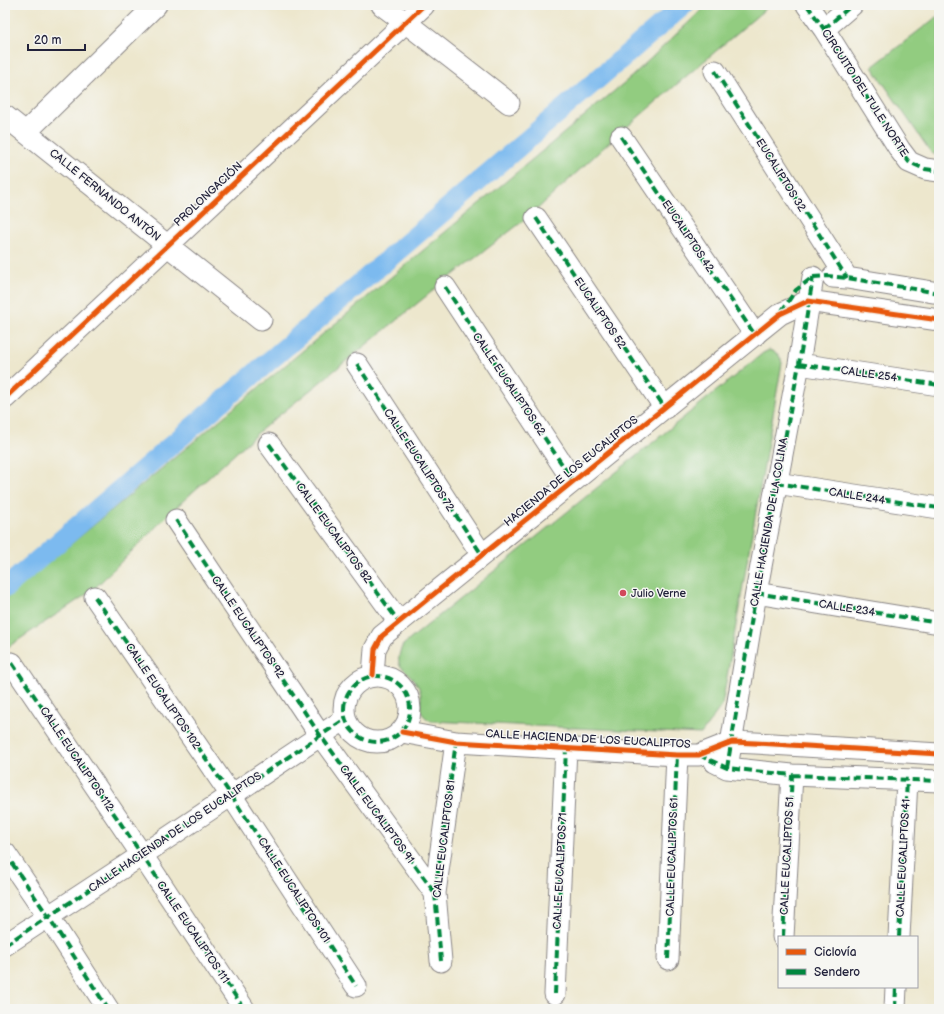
<svg xmlns="http://www.w3.org/2000/svg" width="944" height="1014" viewBox="0 0 944 1014" font-family="'Balsamiq Sans',sans-serif">
  <rect width="100%" height="100%" fill="#f6f6f2"/>
  <filter id="ink" filterUnits="userSpaceOnUse"><feTurbulence type="fractalNoise" baseFrequency=".025" numOctaves="2"/><feDisplacementMap in="SourceGraphic" scale="8" xChannelSelector="R" yChannelSelector="G"/><feConvolveMatrix kernelMatrix="1 2 1 2 8 2 1 2 1" color-interpolation-filters="sRGB"/></filter>
  <filter id="wash" filterUnits="userSpaceOnUse"><feTurbulence type="fractalNoise" baseFrequency=".012" numOctaves="4" result="noise"/><feDisplacementMap in="SourceGraphic" scale="16" xChannelSelector="R" yChannelSelector="G"/><feGaussianBlur stdDeviation="0.9" result="paint"/><feColorMatrix in="noise" values="0 0 0 0 0 0 0 0 0 0 0 0 0 0 0 0 0 1.4 0 .05"/><feComposite in="paint" operator="in"/></filter>
  <g filter="url(#wash)">
    <rect width="100%" height="100%" fill="#ede7cd"/>
    <path fill="#92cc80" stroke="#5a775e" d="M707,5H770L615,137L531,215L440,285L261,430L172,511L93,590L5,649V599L631,77Z
      M939,15V154H932L872,67Z
      M769,350C777,352 780,355 782,363L722,705L701,734L431,721C414,712 424,704 420,691C418,683 410,676 405,670C404,669 402,668 400,666C397,659 400,650 403,645L763,353Z"/>
    <g fill="none" stroke-linecap="round" stroke-linejoin="round">
      <path stroke="#7cbaef" stroke-width="20" d="M5,588L684,5"/>
    </g>
  </g>
  <g filter="url(#ink)">
    <g fill="none" stroke-linecap="round" stroke-linejoin="round">
      <defs>
        <path id="street" d="M382,5L405,22L509,103
          M807,5L824,29L900,150L909,162L925,169L939,171
          M824,29L852,5
          M715,71L847,278
          M5,116L261,320
          M26,132L156,5
          M621,137L755,335
          M536,218L665,408
          M833,277L847,278L939,293
          M445,287L573,481
          M357,364L482,555
          M799,364L939,385
          M5,398L424,5
          M269,444L399,622
          M776,483L939,508
          M176,520L320,735L435,893
          M756,593L939,623
          M95,597L231,795L356,986
          M12,663L142,855L244,1009
          M373,675L375,649L382,636L780,314L808,301L939,320
          M344 709a33 33 0 1 1 66 0a33 33 0 1 1-66 0Z
          M402,732L456,742L677,755H699L732,742L755,743L939,754
          M715,762L727,768L792,775L939,781
          M727,768L756,593L799,364L813,277
          M5,853L48,916L108,1009
          M783,937L792,775
          M899,937L907,780
          M5,945L142,855L345,719
          M668,959L677,755
          M441,961L435,893L456,742
          M555,994L566,748
          M895,1009L896,987"/>
      </defs>
      <use href="#street" stroke="#888484" stroke-width="23"/>
      <use href="#street" stroke="#fff" stroke-width="21"/>
      <path stroke="#00873e" stroke-width="4" stroke-dasharray="8 4" stroke-linecap="butt" d="M807,5L824,29L900,150L909,162L925,169L939,171
        M824,29L852,5
        M715,71L847,278
        M621,137L755,335
        M536,218L665,408
        M813,277L827,276L847,278L939,293
        M445,287L573,481
        M781,312L796,290L813,277
        M357,364L482,555
        M799,364L939,385
        M269,444L399,622
        M776,483L939,508
        M176,520L320,735L435,893
        M756,593L939,623
        M95,597L231,795L356,986
        M12,663L142,855L244,1009
        M344 709a33 33 0 1 1 66 0a33 33 0 1 1-66 0Z
        M699,755L727,768L792,775L939,781
        M727,768L756,593L799,364L813,277
        M5,853L48,916L108,1009
        M783,937L792,775
        M899,937L907,780
        M5,945L142,855L345,719
        M668,959L677,755
        M441,961L435,893L456,742
        M555,994L566,748
        M895,1009L896,987"/>
      <defs>
        <path id="cycleway" d="M5,398L424,5
          M373,675L375,649L382,636L780,314L808,301L939,320
          M402,732L456,742L677,755H699L732,742L755,743L939,754"/>
      </defs>
      <use href="#cycleway" stroke="#f6f6f2" stroke-width="8"/>
      <use href="#cycleway" stroke="#e8590c" stroke-width="5"/>
    </g>
  </g>
  <circle fill="#d1495b" stroke="#f6f6f2" stroke-width="1.5" cx="623" cy="593" r="4"/>
  <g text-anchor="middle" dominant-baseline="central" stroke-width="3" stroke-linejoin="round" paint-order="stroke">
    <g font-size="11" fill="#22223b" stroke="#f6f6f2">
      <text transform="translate(865 93) rotate(57)">CIRCUITO DEL TULE NORTE</text>
      <text transform="translate(781 175) rotate(58)">EUCALIPTOS 32</text>
      <text transform="translate(208 194) rotate(-43)">PROLONGACIÓN</text>
      <text transform="translate(105 195) rotate(39)">CALLE FERNANDO ANTÓN</text>
      <text transform="translate(688 236) rotate(56)">EUCALIPTOS 42</text>
      <text transform="translate(600 313) rotate(56)">EUCALIPTOS 52</text>
      <text transform="translate(869 374) rotate(8)">CALLE 254</text>
      <text transform="translate(509 384) rotate(56)">CALLE EUCALIPTOS 62</text>
      <text transform="translate(419 460) rotate(57)">CALLE EUCALIPTOS 72</text>
      <text transform="translate(571 471) rotate(-39)">HACIENDA DE LOS EUCALIPTOS</text>
      <text transform="translate(857 496) rotate(9)">CALLE 244</text>
      <text transform="translate(769 522) rotate(-80)">CALLE HACIENDA DE LA COLINA</text>
      <text transform="translate(334 533) rotate(54)">CALLE EUCALIPTOS 82</text>
      <text transform="translate(847 608) rotate(9)">CALLE 234</text>
      <text transform="translate(248 627) rotate(56)">CALLE EUCALIPTOS 92</text>
      <text transform="translate(163 696) rotate(56)">CALLE EUCALIPTOS 102</text>
      <text transform="translate(588 739) rotate(3)">CALLE HACIENDA DE LOS EUCALIPTOS</text>
      <text transform="translate(77 759) rotate(56)">CALLE EUCALIPTOS 112</text>
      <text transform="translate(377 814) rotate(54)">CALLE EUCALIPTOS 91</text>
      <text transform="translate(175 832) rotate(-34)">CALLE HACIENDA DE LOS EUCALIPTOS</text>
      <text transform="translate(444 839) rotate(-83)">CALLE EUCALIPTOS 81</text>
      <text transform="translate(787 856) rotate(-87)">CALLE EUCALIPTOS 51</text>
      <text transform="translate(672 857) rotate(-88)">CALLE EUCALIPTOS 61</text>
      <text transform="translate(903 858) rotate(-87)">CALLE EUCALIPTOS 41</text>
      <text transform="translate(560 871) rotate(-87)">CALLE EUCALIPTOS 71</text>
      <text transform="translate(294 890) rotate(57)">CALLE EUCALIPTOS 101</text>
      <text transform="translate(193 932) rotate(56)">CALLE EUCALIPTOS 111</text>
    </g>
    <g font-size="11" fill="#22223b" stroke="#f6f6f2" text-anchor="start">
      <text x="631" y="593">Julio Verne</text>
    </g>
  </g>
  <rect width="944" height="1014" fill="none" stroke="#f6f6f2" stroke-width="20"/>
  <rect x="778" y="936" width="140" height="52" fill="#f6f6f2" stroke="#a1a1a9"/>
  <rect x="786" y="949" width="20" height="6" fill="#e8590c" stroke="#a1a1a9"/>
  <text x="814" y="956" font-size="12" fill="#22223b">Ciclovía</text>
  <rect x="786" y="969" width="20" height="6" fill="#00873e" stroke="#a1a1a9"/>
  <text x="814" y="976" font-size="12" fill="#22223b">Sendero</text>
  <path d="M28 44v6h57v-6" fill="none" stroke="#22223b" stroke-width="2"/>
  <text x="34" y="44" font-size="12" fill="#22223b" stroke="#f6f6f2" stroke-width="3" paint-order="stroke">20 m</text>
</svg>
